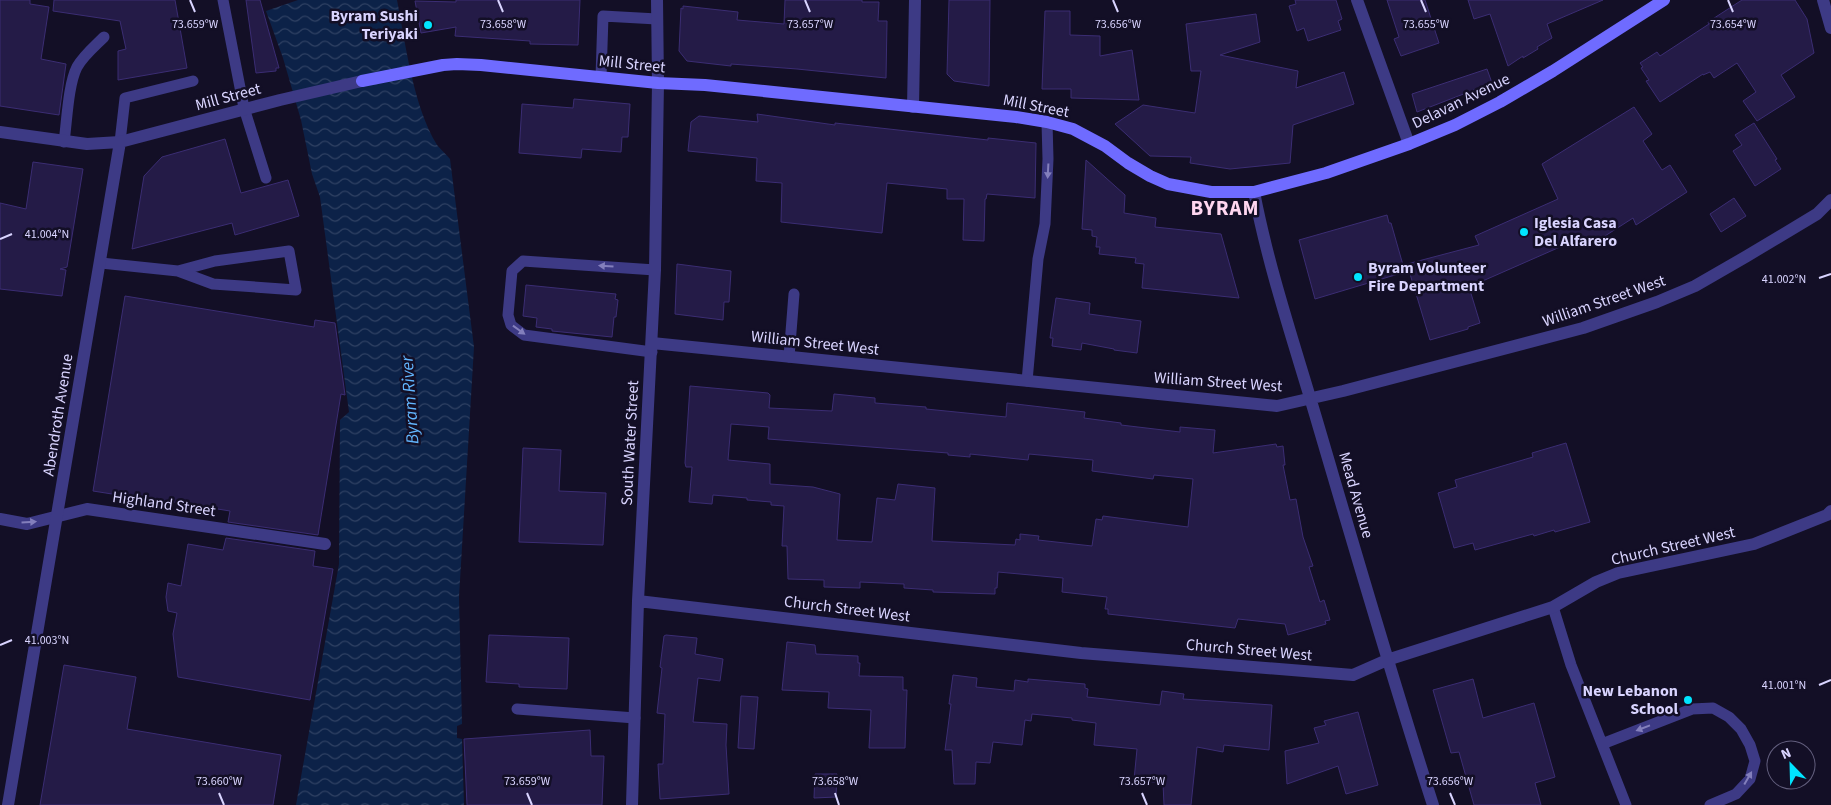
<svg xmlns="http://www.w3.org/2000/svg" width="1831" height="805" viewBox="0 0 1831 805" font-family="'Source Sans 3',sans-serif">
  <defs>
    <pattern id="water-waves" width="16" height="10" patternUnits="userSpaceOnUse" patternTransform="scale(1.25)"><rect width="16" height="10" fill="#0c2248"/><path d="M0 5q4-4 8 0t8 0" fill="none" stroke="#2f4163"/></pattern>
  </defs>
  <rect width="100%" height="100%" fill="#130f26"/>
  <path fill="url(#water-waves)" d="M298,0H397C406,46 413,105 437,145C441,150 446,154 450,159L474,347L459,597L462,724L457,726V738L462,739L464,805H296L339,564L340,420L349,412L320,197L312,174L301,120L283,58L266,11Z"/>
  <path fill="#241b47" stroke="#3b2d73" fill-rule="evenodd" d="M0,0H30V4L49,7L41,59L66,64L59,115L0,106Z
    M54,0H175L187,68L118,80V51L126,49L120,21L53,11Z
    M246,0H260L279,68H276V71L256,73Z
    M456,0H580L578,45L530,44V41L455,36L456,27L421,33L415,1L456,2Z
    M785,0H862V2H879L878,21H887L886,78L797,69L731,64V66L687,61L679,51L681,8L683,9V6L738,12L737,20L784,24Z
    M949,0H990L989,86L954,81L947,74Z
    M1295,0H1336L1342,19L1338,21L1341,30L1308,41L1304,28L1297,31L1289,6L1296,4Z
    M1387,0H1425L1439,43L1401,56L1394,39L1399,37Z
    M1468,0H1603L1547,24L1552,38L1537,47L1538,49L1523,58V56L1508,66L1490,14L1474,19Z
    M1742,0H1795L1807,19L1814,53L1781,75L1795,97L1757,121L1743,101L1756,92L1737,63L1714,78L1710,72L1703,75V74L1660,102L1646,81L1649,80L1641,68L1643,67L1640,63L1657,52L1660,56L1709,24L1708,22Z
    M1045,11H1070V35L1100,36V56L1132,50L1139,100L1071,98V89H1042Z
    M1256,14L1260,42L1220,55L1298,71L1296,88L1344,72L1354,104L1293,125L1290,163L1230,169L1190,163L1191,157L1150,156L1115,124L1143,105L1195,113L1201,71H1191L1186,24Z
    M1487,69L1492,83L1417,112L1412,94Z
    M574,99L630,104L628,137H622L621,152L582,149L581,158L519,153L522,104L573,108Z
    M1634,107L1652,134L1643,141L1662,170L1670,165L1687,192L1636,225L1633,218L1594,243L1585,236L1469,287L1480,323L1468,327V329L1430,340L1407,264L1479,245L1475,236L1558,199L1542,164Z
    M757,114L835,125V123L988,140V138L1036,143L1035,198L987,194L986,199H985L984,241L963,240L964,199H947V189L887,183L882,233L781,222L782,183L756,181L757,158L688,151L691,122L699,116L758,122Z
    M1754,123L1777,159L1775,160L1781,169L1755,186L1733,151L1742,145L1735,135Z
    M225,139L241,193L288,180L299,216L235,235L232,223L132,249L144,176L162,157Z
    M1086,160L1125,195L1124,213L1156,218L1155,227L1221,234L1239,298L1142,288L1144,264L1135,263L1136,258L1099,254L1100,247H1096L1097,237L1092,236V230L1082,229Z
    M33,162L83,169L67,267L60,269L66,270L62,296L0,289V203L26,209Z
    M1734,198L1746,216L1721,232L1710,214Z
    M1387,215L1389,223H1391L1405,272L1315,299L1299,240Z
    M677,264L731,271L729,302H724L723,320L675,314Z
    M526,285L616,294L615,299L618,300L616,317H614L612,337L552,331V329L536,327L537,318L523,316Z
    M125,296L314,327L315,320L335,323L345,395L341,394L318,535L228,522L230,511L131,495V497L93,491Z
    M1056,298L1090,303L1089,314L1141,321L1137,353L1114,350V349L1082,343L1081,350L1052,346L1053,338H1050Z
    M690,386L768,393L770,395L769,408L832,411L834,394L875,398V403L926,407V409L1006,417L1007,403L1085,412L1084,418L1121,423V425L1180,432V427L1215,430L1213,453L1276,444L1277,447L1283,446L1285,465H1283L1290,500L1296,499L1303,537L1313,566L1309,567L1320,602L1324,600L1330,620L1325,621L1326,624L1288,635L1285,624L1238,619L1235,628L1108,614V609H1105L1107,597L1062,592L1063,578L998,572L997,588H995V594L933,592V590L904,588V584L860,582V588L824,587V580L788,579L787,546H782L784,506L771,505V502L747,500V498L713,495L712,504L689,502L692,467H686L685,463ZM731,424L769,427L768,439L948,453V455L970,457V454L1028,460L1029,454L1093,460L1092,471L1153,479L1154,475L1193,479L1188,527L1103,516L1102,520L1096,519L1092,546L1038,540L1039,536L1020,534V540L1016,539L1015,545L932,541L935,488L898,484L895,500L877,498L872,542L837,540L840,494L813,487L770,484V464L728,460Z
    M1566,443L1590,522L1555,532L1554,530L1534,536L1533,534L1475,550L1473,543L1454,548L1438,493L1457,487L1455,480L1533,457L1532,453Z
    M523,448L561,450L559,491L606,493L603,545L519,542Z
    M226,538L315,551L313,566L333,569L310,700L178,677L173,634L177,613L168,611L166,597L168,583L181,586L188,544L223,550Z
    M489,635L569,638L567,689L519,687V684L486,682Z
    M666,635L697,638L695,654L723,659L720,681L698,678L693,722L727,724L726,745L729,794L660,799L658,764H663L665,714L657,713L662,668L660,667L664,636Z
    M787,642L815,645L816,654L858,656V663H860L859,676L903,677V690H907L905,748H869L871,710L828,708L829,692L782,690Z
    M64,665L136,677L127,729L281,755L273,805H40Z
    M953,675L977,678L976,687L1014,691L1015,680L1028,682V679L1085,684V688L1088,689L1087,697L1160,705L1162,691L1184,694L1183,699L1272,705L1269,750L1224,745L1223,752L1197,747L1191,805H1164L1163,783L1134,780L1137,749L1094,745L1096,723L1072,720V718L1032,714L1031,721L1025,720L1022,745L993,742L990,763L976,762L975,784H954L952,750H945L951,704H949Z
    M1473,679L1483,718L1534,703L1555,777L1535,783L1541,805H1474L1459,752L1451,753L1433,690Z
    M741,696L758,697L754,749L738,748Z
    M1358,712L1378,785L1346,794L1338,766L1287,784L1285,751L1319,743L1314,728L1326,725L1324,721Z
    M590,730L591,756H604L602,805H467L464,739Z
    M815,774H837L836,797L814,798Z"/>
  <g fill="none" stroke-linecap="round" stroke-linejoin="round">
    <path stroke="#3d3a85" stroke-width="11" d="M223,0L244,108L266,178
      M601,77L603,16L657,19
      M64,142C67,121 68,85 77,67C83,56 95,46 104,37
      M120,142L125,98L193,81
      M101,263L178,271L213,284L296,290L289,251L215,261L178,271
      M652,352L524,335L511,325L508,315L512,271L523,261L655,270
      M789,357L794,294
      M1027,381L1038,259L1045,224L1048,159L1047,122
      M1553,607L1571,665L1626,805
      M517,709L635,718
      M1602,744L1692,709L1713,708L1729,717L1741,729L1750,745L1755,761L1750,779L1736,794L1710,805"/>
    <path stroke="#3d3a85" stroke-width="12" d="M1357,0L1409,144
      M1823,0L1831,28
      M913,107L915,0
      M1254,192C1269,270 1295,346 1317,421C1355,550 1392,678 1433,805
      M652,343L1277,406L1343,391L1583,328L1657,302L1695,286L1747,256L1817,214L1831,200
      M0,519L27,524L87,509L325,544
      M638,601L1081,653L1353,675L1387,660L1553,607L1596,582L1618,573L1754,544L1827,515L1831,511
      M632,805L638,601L655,270L658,83"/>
    <path stroke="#3d3a85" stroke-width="12" d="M657,0L658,83
      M0,132L87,144L120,142L280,100L362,81
      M8,805L120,142"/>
    <path stroke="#6f6bff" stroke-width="12" d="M362,81L443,65L457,64L481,65L658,83L705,85L1016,117L1047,122L1073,129L1105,146L1128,163L1150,176L1168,184L1211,192H1254L1326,173L1409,144L1455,125L1500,102L1553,71L1664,0"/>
  </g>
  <defs><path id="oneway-solid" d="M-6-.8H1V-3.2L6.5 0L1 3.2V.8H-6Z" transform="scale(1.25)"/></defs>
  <g fill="#837fbc">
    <use href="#oneway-solid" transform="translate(1048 171) rotate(93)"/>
    <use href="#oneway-solid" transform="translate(606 266) rotate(-176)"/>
    <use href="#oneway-solid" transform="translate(519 330) rotate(36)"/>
    <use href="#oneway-solid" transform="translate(29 522) rotate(-4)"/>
    <use href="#oneway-solid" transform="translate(1643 728) rotate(159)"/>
    <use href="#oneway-solid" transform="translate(1748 778) rotate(-60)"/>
  </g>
  <path fill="none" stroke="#d9d4ff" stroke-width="2" d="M190,0L195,12M498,0L503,12M805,0L810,12M1113,0L1118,12M1421,0L1426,12M1728,0L1733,12M0,239L12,234M1819,278L1831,274M0,645L12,640M1819,685L1831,680M219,793L224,805M527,793L532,805M835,793L839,805M1142,793L1147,805M1450,793L1455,805"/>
  <g fill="#00e5ff" stroke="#130f26" stroke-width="2">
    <circle cx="428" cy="25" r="5"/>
    <circle cx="1524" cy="232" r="5"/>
    <circle cx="1358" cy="277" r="5"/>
    <circle cx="1688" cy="700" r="5"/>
  </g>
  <g text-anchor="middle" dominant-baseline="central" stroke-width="5" stroke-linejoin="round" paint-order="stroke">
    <g font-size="16" font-weight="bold" fill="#d9d4ff" stroke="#130f26" text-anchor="end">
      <text x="418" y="16">Byram Sushi<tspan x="418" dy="18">Teriyaki</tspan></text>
      <text x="1534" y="223" text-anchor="start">Iglesia Casa<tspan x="1534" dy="18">Del Alfarero</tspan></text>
      <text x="1368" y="268" text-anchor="start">Byram Volunteer<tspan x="1368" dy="18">Fire Department</tspan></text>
      <text x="1678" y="691">New Lebanon<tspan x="1678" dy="18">School</tspan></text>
    </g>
    <g font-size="16" fill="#d9d4ff" stroke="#130f26">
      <text transform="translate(632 64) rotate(6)">Mill Street</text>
      <text transform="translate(228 97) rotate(-15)">Mill Street</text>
      <text transform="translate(1461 101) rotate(-26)">Delavan Avenue</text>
      <text transform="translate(1036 106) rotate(11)">Mill Street</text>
      <text transform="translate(1604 301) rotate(-19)">William Street West</text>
      <text transform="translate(815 343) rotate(6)">William Street West</text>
      <text transform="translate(1218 382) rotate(4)">William Street West</text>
      <text transform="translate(58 415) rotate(-81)">Abendroth Avenue</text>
      <text transform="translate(630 443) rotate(-87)">South Water Street</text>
      <text transform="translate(1356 495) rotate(74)">Mead Avenue</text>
      <text transform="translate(164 504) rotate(8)">Highland Street</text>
      <text transform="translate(1673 546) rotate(-13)">Church Street West</text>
      <text transform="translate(847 609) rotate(7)">Church Street West</text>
      <text transform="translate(1249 650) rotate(5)">Church Street West</text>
    </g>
    <g font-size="18" font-style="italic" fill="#62b6ff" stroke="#130f26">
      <text transform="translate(410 400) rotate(-94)">Byram River</text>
    </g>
    <g font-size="21" font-weight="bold" letter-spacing="1" fill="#ffd6f0" stroke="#130f26">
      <text x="1225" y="208">BYRAM</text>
    </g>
  </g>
  <g font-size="12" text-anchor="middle" fill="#d9d4ff" stroke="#130f26" stroke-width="5" stroke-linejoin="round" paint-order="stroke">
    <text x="195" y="28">73.659°W</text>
    <text x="503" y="28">73.658°W</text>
    <text x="810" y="28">73.657°W</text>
    <text x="1118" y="28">73.656°W</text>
    <text x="1426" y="28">73.655°W</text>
    <text x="1733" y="28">73.654°W</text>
    <text x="47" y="238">41.004°N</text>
    <text x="1784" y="283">41.002°N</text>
    <text x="47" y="644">41.003°N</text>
    <text x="1784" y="689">41.001°N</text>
    <text x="219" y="785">73.660°W</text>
    <text x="527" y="785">73.659°W</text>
    <text x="835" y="785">73.658°W</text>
    <text x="1142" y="785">73.657°W</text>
    <text x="1450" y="785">73.656°W</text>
  </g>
  <g transform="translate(1791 765) rotate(337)"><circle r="24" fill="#130f26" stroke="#625e7d"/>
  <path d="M0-4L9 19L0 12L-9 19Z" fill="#00e5ff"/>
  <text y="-8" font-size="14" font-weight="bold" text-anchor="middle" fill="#d9d4ff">N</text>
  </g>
</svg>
